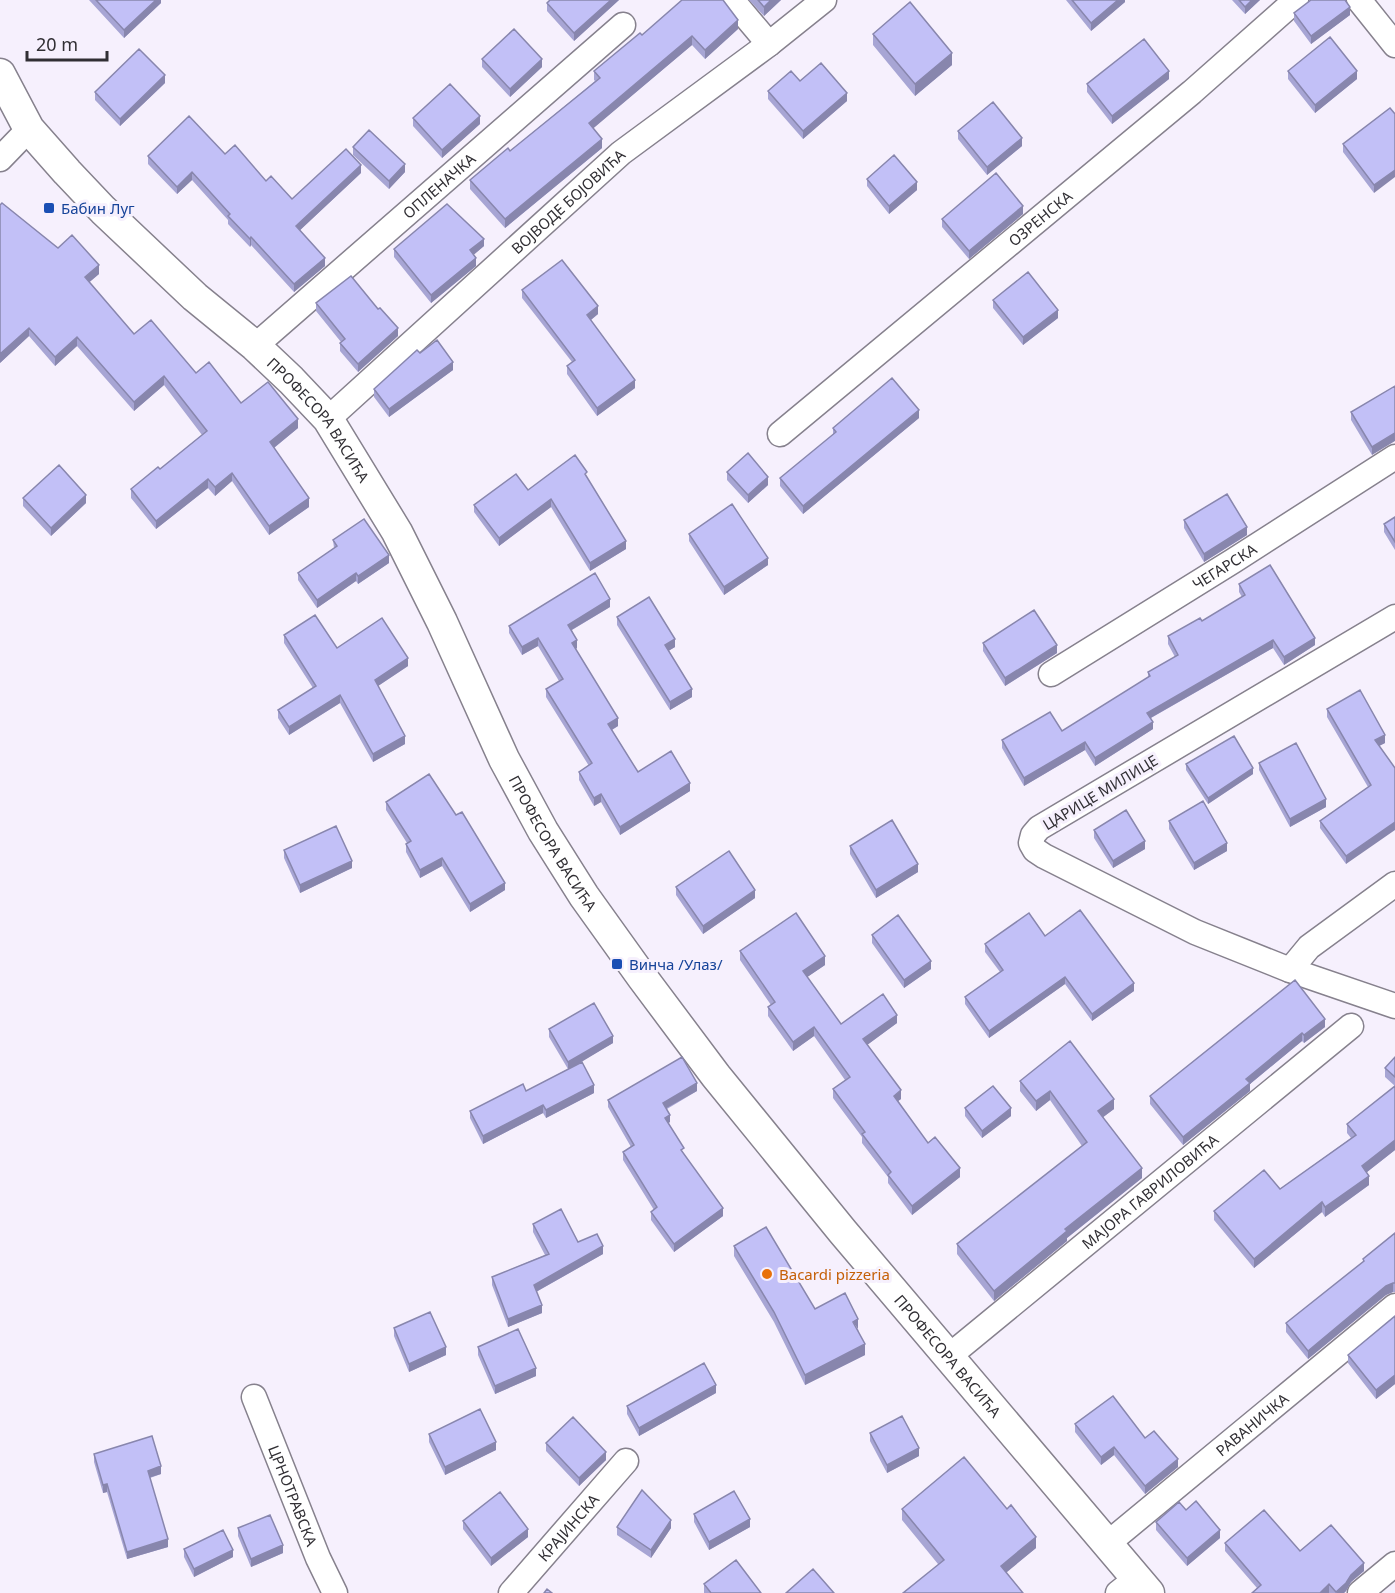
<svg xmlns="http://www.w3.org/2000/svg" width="1395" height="1593" viewBox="0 0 1395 1593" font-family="'Noto Sans',sans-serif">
  <rect width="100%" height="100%" fill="#f6f0fd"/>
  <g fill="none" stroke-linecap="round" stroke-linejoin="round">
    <defs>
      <g id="minor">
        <path d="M732,0L769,44"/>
        <path d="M1359,0L1395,45"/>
        <path d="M0,159L29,129"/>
        <path id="s1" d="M255,346L623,25"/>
        <path id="s2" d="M328,419L621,153L769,44L824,0"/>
        <path id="s3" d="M780,434L1192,92L1296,0"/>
        <path d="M1395,617L1039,828L1033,835L1031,843L1035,850L1044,856L1195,932L1290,970L1395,1006"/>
        <path id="s4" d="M1051,674L1233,561L1395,457"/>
        <path d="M1290,970L1309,947L1395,884"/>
        <path id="s5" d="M948,1357L1351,1026"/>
        <path id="s6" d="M254,1397L318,1558L335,1593"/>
        <path id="s7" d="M1107,1544L1395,1306"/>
        <path id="s8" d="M511,1593L626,1461"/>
        <path d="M1118,1593L1137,1578"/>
        <path d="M1360,1593L1395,1564"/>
      </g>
      <g id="tertiary">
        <path id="s9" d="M0,74L29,129L67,172L103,210L195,297L255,346L291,380L328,419L397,532L442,622L504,759L543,831L584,896L642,977L716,1076L843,1232L1149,1593"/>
      </g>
    </defs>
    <use href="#minor" stroke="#86818d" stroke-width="27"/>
    <use href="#tertiary" stroke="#86818d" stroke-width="33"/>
    <use href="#minor" stroke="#fff" stroke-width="24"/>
    <use href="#tertiary" stroke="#fff" stroke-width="30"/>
  </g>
  <path fill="#a7a5d4" d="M89,0H161V3L124,38Z
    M619,0L574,41L547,11V3Z
    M749,0H781L764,16Z
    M1066,0H1125V2L1091,31Z
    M1232,0H1260L1245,14Z
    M1294,13L1350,15L1311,44L1294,21Z
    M738,29L705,59L692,45L593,128L602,148L505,228L470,189V180L510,151L595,81L594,80V71L642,35Z
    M873,34L952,65L915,96L873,45Z
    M482,59L542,67L510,97L482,67Z
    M1288,71L1357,79L1315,113L1288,79Z
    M1169,79L1112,124L1087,92V84Z
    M800,81L847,101L803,139L768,99V91Z
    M165,83L120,126L95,100V92Z
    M1390,108L1374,193L1343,152V144Z
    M413,118L480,124L442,158L413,126Z
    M958,131L1022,146L987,175L958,139Z
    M353,147L405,172L389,189L353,155Z
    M225,154L266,181L292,199L361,173L300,230L325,266L294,292L251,245L250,247L228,224V220L192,180L177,194L148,164V156Z
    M867,179L917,190L889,214L867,186Z
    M1023,214L969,259L942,227V219Z
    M484,246L473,255L476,266L431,303L394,257V249Z
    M58,248L99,274L89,282L134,334L196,373L241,403L298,428L274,448L309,507L269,535L232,481L215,496L208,488L156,529L131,498V489L160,469L202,435L164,385L134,411L77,346L55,366L29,336L0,363Z
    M522,290L598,314L591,320L635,388L597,416L567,374V366L572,362L522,298Z
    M993,300L1058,318L1023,345L993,308Z
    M316,303L398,336L358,372L340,351V343L341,342L316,311Z
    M420,353L453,370L389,417L374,397V389Z
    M1395,386L1372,455L1351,420V412Z
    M919,418L803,514L780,486V478L833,435V428Z
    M727,472L768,485L748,503L727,480Z
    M587,477L626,549L590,571L551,507L499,546L474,512V505L528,490Z
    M23,498L86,503L51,536L23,506Z
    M1395,517V550L1384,532V524Z
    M1184,520L1247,535L1204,562L1184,528Z
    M689,534L768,565L724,595L689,541Z
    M333,540L389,563L358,584L356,581L317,608L298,580V573L334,548Z
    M1239,584L1315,645L1284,665L1273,648L1151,718L1153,729L1095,766L1085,750L1024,786L1002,748V740L1062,731L1148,678V672L1175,657L1168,644V636L1202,621L1242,597L1239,592Z
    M610,607L572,630L577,648L576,649L618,726L612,730L638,772L690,791L620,835L601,802L594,806L579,780V772L589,766L546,697V689L559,681L538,646L522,655L509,633V626Z
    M617,617L675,647L668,651L692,697L670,710L617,625Z
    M284,635L408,666L378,686L405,744L373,762L340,703L289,735L278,718V710L313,688L284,643Z
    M983,643L1057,653L1005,686L983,651Z
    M1327,709L1385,743L1379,746L1395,768L1346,864L1320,828V821L1368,787L1327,717Z
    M1259,763L1326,807L1290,827L1259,770Z
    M1186,764L1253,774L1208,804L1186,770Z
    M386,802L505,890L470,912L442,866L420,878L406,852V844L407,843L386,810Z
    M1169,821L1227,851L1194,870L1169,829Z
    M1094,830L1145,849L1113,868L1094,838Z
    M850,846L918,872L876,898L850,854Z
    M284,850L352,868L300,893L284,858Z
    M676,887L755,898L703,934L676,895Z
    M872,935L931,969L904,988L872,943Z
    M1045,936L1134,991L1092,1021L1065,984L989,1038L965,1004V997L1000,972L985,952V944Z
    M740,951L825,965L807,977L841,1024L897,1023L867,1045L901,1099L898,1101L928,1143L960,1177L912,1215L888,1183V1177L862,1143V1137L833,1098V1089L845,1080L814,1036L793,1051L768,1016V1007L771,1005L740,960Z
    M1295,980L1325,1027L1304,1043L1302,1041L1250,1084V1091L1183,1145L1150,1104V1096Z
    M549,1029L613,1043L580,1062L594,1093L546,1118L543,1113L483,1144L470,1118V1111L526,1091L568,1069L549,1037Z
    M1395,1057V1150L1367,1172L1369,1185L1325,1217L1322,1212L1254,1268L1214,1220V1211L1280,1189L1351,1138L1347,1133V1124L1395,1086L1385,1077V1068Z
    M1020,1081L1114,1109L1103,1117L1142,1178L1067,1238V1241L994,1301L957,1254V1244L1082,1146L1050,1100L1036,1111L1020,1091Z
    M697,1091L667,1109L670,1122L668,1123L684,1154L723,1216L674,1252L651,1220V1212L654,1210L623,1160V1152L631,1147L608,1107V1100Z
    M965,1108L1011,1116L982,1138L965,1116Z
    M533,1224L578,1242L603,1254L536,1292L542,1313L508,1327L492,1285V1277L545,1255L533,1232Z
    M1395,1233V1292H1393L1386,1295L1308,1359L1286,1332V1323L1363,1263V1259Z
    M734,1246L815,1309L858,1329L865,1355L805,1385L774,1322L734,1256Z
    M1395,1316V1384L1376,1399L1348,1363V1355Z
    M394,1328L446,1355L409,1372L394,1336Z
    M478,1347L536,1376L495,1394L478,1355Z
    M716,1393L639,1436L627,1414V1406Z
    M1075,1424L1145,1438L1178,1467L1145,1494L1114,1455L1101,1465L1075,1432Z
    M870,1433L919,1456L887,1473L870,1441Z
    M429,1434L496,1450L445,1475L429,1442Z
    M546,1443L606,1460L579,1486L546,1451Z
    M94,1454L161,1474L150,1478L168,1547L127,1559L107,1492L103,1493L94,1462Z
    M902,1509L1036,1548L1006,1572L938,1564L902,1520Z
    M1186,1510L1220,1538L1187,1566L1156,1530V1522Z
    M694,1514L750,1527L709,1550L694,1522Z
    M463,1521L528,1537L491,1566L463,1529Z
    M617,1527L671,1528L651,1558L617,1535Z
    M238,1528L283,1553L251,1567L238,1536Z
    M1225,1543L1300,1551L1364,1571L1351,1582L1346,1591L1344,1593H1252L1257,1588L1225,1551Z
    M184,1549L233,1557L194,1577L184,1557Z
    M704,1584L761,1593H704Z"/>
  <path fill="#8886ad" d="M156,0H161V3L124,38V30Z
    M611,0H619L574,41V33Z
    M771,0H781L764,16V7Z
    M1118,0H1125V2L1091,31V23Z
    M1252,0H1260L1245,14V7Z
    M1350,7V15L1311,44V36Z
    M738,20V29L705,59V50Z
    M692,36V45L589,132V123Z
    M952,53V65L915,96V84Z
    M542,59V67L510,97V89Z
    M1169,71V79L1112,124V116Z
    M1357,71V79L1315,113V105Z
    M165,75V83L120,126V119Z
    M847,93V101L803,139V131Z
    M480,116V124L442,158V150Z
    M1022,138V146L987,175V167Z
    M602,139V148L505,228V219Z
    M405,164V172L389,189V181Z
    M361,165V173L296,234V226Z
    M1395,170V177L1374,193V185Z
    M192,172V180L177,194V187Z
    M917,182V190L889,214V206Z
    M1023,206V214L969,259V251Z
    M251,237V245L250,247V239Z
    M484,239V246L470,258V250Z
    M325,258V266L294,292V284Z
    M476,258V266L431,303V295Z
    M99,265V274L85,286V277Z
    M598,306V314L587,323V315Z
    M1058,310V318L1023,345V337Z
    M29,328V336L0,363V354Z
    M398,328V336L358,372V364Z
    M77,337V346L55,366V357Z
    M453,362V370L389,417V409Z
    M164,376V385L134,411V402Z
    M635,380V388L597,416V408Z
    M919,410V418L803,514V506Z
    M298,419V428L270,451V442Z
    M1395,433V441L1372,455V447Z
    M232,473V481L215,496V487Z
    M768,477V485L748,503V495Z
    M208,479V488L156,529V521Z
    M86,495V503L51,536V528Z
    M309,498V507L269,535V526Z
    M551,499V507L499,546V538Z
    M1247,527V535L1204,562V554Z
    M626,541V549L590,571V563Z
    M389,555V563L358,584V576Z
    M768,558V565L724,595V587Z
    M356,573V581L317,608V600Z
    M610,599V607L568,632V625Z
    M538,638V646L522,655V647Z
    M1315,638V645L1284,665V657Z
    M675,639V647L665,653V645Z
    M577,640V648L572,651V643Z
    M1273,640V648L1147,720V713Z
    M1057,645V653L1005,686V678Z
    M408,658V666L375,688V680Z
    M692,689V697L670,710V702Z
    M340,695V703L289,735V727Z
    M618,718V726L608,732V724Z
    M1153,722V729L1095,766V758Z
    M1385,735V743L1375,748V740Z
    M405,736V744L373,762V754Z
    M1085,742V750L1024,786V778Z
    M1253,768V774L1208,804V798Z
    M690,783V791L620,835V827Z
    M601,794V802L594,806V798Z
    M1326,799V807L1290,827V819Z
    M1395,822V830L1346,864V856Z
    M1145,841V849L1113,868V861Z
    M1227,843V851L1194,870V863Z
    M442,858V866L420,878V870Z
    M352,861V868L300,893V885Z
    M918,864V872L876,898V890Z
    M505,883V890L470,912V904Z
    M755,890V898L703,934V926Z
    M825,956V965L803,980V971Z
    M931,961V969L904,988V980Z
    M1065,977V984L989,1038V1031Z
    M1134,983V991L1092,1021V1014Z
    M897,1015V1023L863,1048V1039Z
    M1325,1019V1027L1304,1043V1035Z
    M814,1027V1036L793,1051V1042Z
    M1302,1033V1041L1250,1084V1091L1183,1145V1137L1246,1079Z
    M613,1036V1043L568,1070V1062Z
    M697,1083V1091L663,1110V1103Z
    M594,1085V1093L546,1118V1110Z
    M901,1090V1099L894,1104V1096Z
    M1050,1091V1100L1036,1111V1101Z
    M1114,1099V1109L1098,1121V1111Z
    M543,1105V1113L483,1144V1136Z
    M1011,1108V1116L982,1138V1131Z
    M670,1115V1122L665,1125V1118Z
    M1395,1140V1150L1362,1176V1166Z
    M960,1168V1177L912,1215V1206Z
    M1142,1168V1178L1067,1238V1241L994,1301V1291L1065,1229Z
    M1369,1176V1185L1325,1217V1207Z
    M1322,1202V1212L1254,1268V1259Z
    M723,1208V1216L674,1252V1244Z
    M603,1246V1254L534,1293V1285Z
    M1393,1283V1292L1386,1295L1308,1359V1351L1386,1286Z
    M542,1305V1313L508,1327V1319Z
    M858,1319V1329L853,1322Z
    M865,1344V1355L805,1385V1375Z
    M446,1347V1355L409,1372V1364Z
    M536,1368V1376L495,1394V1386Z
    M1395,1375V1384L1376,1399V1390Z
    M716,1385V1393L639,1436V1428Z
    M496,1442V1450L445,1475V1467Z
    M1114,1447V1455L1101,1465V1457Z
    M919,1448V1456L887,1473V1465Z
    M606,1452V1460L579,1486V1478Z
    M1178,1459V1467L1145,1494V1486Z
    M161,1466V1474L148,1478V1471Z
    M107,1484V1492L103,1493V1485Z
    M750,1519V1527L709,1550V1542Z
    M671,1520V1528L651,1558V1550Z
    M528,1529V1537L491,1566V1558Z
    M1220,1530V1538L1187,1566V1558Z
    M1036,1537V1548L1001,1577V1566Z
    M168,1539V1547L127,1559V1552Z
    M283,1545V1553L251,1567V1559Z
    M233,1550V1557L194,1577V1569Z
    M1364,1563V1571L1351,1582L1346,1591L1344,1593H1336L1351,1575Z
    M1329,1584V1593H1320Z"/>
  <path fill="#c2c0f7" stroke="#8886ad" stroke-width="1.5" d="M96,0H156L124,30Z
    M550,0H611L574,33L547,3Z
    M682,0H723L738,20L705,50L692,36L589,123L602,139L505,219L470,180L508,148L510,151L600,78L594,71L640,33L642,35Z
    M758,0H771L764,7Z
    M1072,0H1118L1091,23Z
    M1239,0H1252L1245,7Z
    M1311,0H1345L1350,7L1311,36L1294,13Z
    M910,2L952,53L915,84L873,34Z
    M514,29L542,59L510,89L482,59Z
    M1330,37L1357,71L1315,105L1288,71Z
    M1144,39L1169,71L1112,116L1087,84Z
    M139,49L165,75L120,119L95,92Z
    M821,63L847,93L803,131L768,91L791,71L800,81Z
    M450,84L480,116L442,150L413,118Z
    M993,102L1022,138L987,167L958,131Z
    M1390,108L1395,114V170L1374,185L1343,144Z
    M189,116L225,154L235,145L266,181L271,176L292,199L346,149L361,165L296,226L325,258L294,284L251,237L250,239L228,216L230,214L192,172L177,187L148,156Z
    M369,130L405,164L389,181L353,147Z
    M894,155L917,182L889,206L867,179Z
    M996,173L1023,206L969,251L942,219Z
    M2,203L58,248L72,235L99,265L85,277L134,334L151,320L196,373L209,362L241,403L268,382L298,419L270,442L309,498L269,526L232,473L215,487L208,479L156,521L131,489L158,467L160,469L207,431L164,376L134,402L77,337L55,357L29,328L0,354V205Z
    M447,204L484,239L470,250L476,258L431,295L394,249Z
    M562,260L598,306L587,315L635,380L597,408L567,366L575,360L522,290Z
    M1028,272L1058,310L1023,337L993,300Z
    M351,276L378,309L380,308L398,328L358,364L340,343L345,339L316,303Z
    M437,340L453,362L389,409L374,389L417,350L420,353Z
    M892,378L919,410L803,506L780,478L836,432L833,428Z
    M1395,386V433L1372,447L1351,412Z
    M748,453L768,477L748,495L727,472Z
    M575,455L587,472L585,474L626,541L590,563L551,499L499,538L474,505L516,474L528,490Z
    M59,465L86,495L51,528L23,498Z
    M1227,494L1247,527L1204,554L1184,520Z
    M732,504L768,558L724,587L689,534Z
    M1395,517V542L1384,524Z
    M364,519L389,555L358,576L356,573L317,600L298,573L337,546L333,540Z
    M1270,565L1315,638L1284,657L1273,640L1147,713L1153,722L1095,758L1085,742L1024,778L1002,740L1050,712L1062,731L1150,676L1148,672L1178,655L1168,636L1200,618L1202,621L1245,595L1239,584Z
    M595,573L610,599L568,625L577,640L572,643L618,718L608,724L638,772L671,751L690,783L620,827L601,794L594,798L579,772L592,763L546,689L563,679L538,638L522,647L509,626Z
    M649,597L675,639L665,645L692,689L670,702L617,617Z
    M1034,610L1057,645L1005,678L983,643Z
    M315,615L337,648L382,618L408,658L375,680L405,736L373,754L340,695L289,727L278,710L316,686L284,635Z
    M1360,690L1385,735L1375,740L1395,768V822L1346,856L1320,821L1371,785L1327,709Z
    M1234,736L1253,768L1208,798L1186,764Z
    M1296,743L1326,799L1290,819L1259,763Z
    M429,774L456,815L462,812L505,883L470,904L442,858L420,870L406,844L411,841L386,802Z
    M1203,801L1227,843L1194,863L1169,821Z
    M1126,810L1145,841L1113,861L1094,830Z
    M892,820L918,864L876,890L850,846Z
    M336,826L352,861L300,885L284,850Z
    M729,851L755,890L703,926L676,887Z
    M1080,910L1134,983L1092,1014L1065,977L989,1031L965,997L1003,970L985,944L1029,913L1045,936Z
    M796,913L825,956L803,971L841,1024L883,994L897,1015L863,1039L901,1090L894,1096L928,1143L935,1137L960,1168L912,1206L888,1175L891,1172L862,1134L865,1132L833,1089L850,1077L814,1027L793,1042L768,1007L775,1002L740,951Z
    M898,915L931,961L904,980L872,935Z
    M1295,980L1325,1019L1304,1035L1302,1033L1246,1079L1250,1083L1183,1137L1150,1096Z
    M594,1003L613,1036L568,1062L549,1029Z
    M1070,1041L1114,1099L1098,1111L1142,1168L1065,1229L1067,1231L994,1291L957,1244L1087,1142L1050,1091L1036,1101L1020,1081Z
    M682,1057L697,1083L663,1103L670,1115L665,1118L684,1148L681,1150L723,1208L674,1244L651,1212L657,1207L623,1152L634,1145L608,1100Z
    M1395,1057V1077L1385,1068Z
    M582,1062L594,1085L546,1110L543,1105L483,1136L470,1111L523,1084L526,1091Z
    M993,1086L1011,1108L982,1131L965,1108Z
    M1395,1086V1140L1362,1166L1369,1176L1325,1207L1322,1202L1254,1259L1214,1211L1264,1170L1280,1189L1356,1135L1347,1124Z
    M561,1209L578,1242L597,1234L603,1246L534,1285L542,1305L508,1319L492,1277L549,1254L533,1224Z
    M766,1227L815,1309L845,1293L858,1319L853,1322L865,1344L805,1375L774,1312L734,1246Z
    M1395,1233V1283H1393L1386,1286L1308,1351L1286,1323L1364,1261L1363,1259Z
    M430,1312L446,1347L409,1364L394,1328Z
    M1395,1316V1375L1376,1390L1348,1355Z
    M518,1329L536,1368L495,1386L478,1347Z
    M704,1363L716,1385L639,1428L627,1406Z
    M1113,1396L1145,1438L1154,1431L1178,1459L1145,1486L1114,1447L1101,1457L1075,1424Z
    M480,1409L496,1442L445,1467L429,1434Z
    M902,1416L919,1448L887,1465L870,1433Z
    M573,1417L606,1452L579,1478L546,1443Z
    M152,1436L161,1466L148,1471L168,1539L127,1552L107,1484L103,1485L94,1454Z
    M964,1457L1007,1509L1011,1505L1036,1537L1001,1566L1023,1593H903L944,1560L902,1509Z
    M642,1490L671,1520L651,1550L617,1527Z
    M734,1491L750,1519L709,1542L694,1514Z
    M500,1492L528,1529L491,1558L463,1521Z
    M1196,1501L1220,1530L1187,1558L1156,1522L1179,1502L1186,1510Z
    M1264,1510L1300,1551L1331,1525L1364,1563L1351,1575L1346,1583L1336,1592L1329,1584L1320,1593H1252L1261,1585L1225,1543Z
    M270,1515L283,1545L251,1559L238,1528Z
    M223,1530L233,1550L194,1569L184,1549Z
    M736,1560L761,1593H711L704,1584Z
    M813,1569L834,1593H786Z
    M547,1589L552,1593H544Z"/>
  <g fill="#1a4fb4" stroke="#f6f0fd" stroke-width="2">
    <rect x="43" y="202" width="12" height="12" rx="3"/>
    <rect x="611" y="958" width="12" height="12" rx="3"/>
  </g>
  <circle fill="#e8710a" stroke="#f6f0fd" stroke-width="2" cx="767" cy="1274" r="6"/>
  <g text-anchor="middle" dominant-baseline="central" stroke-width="6" stroke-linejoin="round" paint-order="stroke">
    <g font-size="15" fill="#312f34" stroke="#f6f0fd">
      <text stroke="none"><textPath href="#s1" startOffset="244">ОПЛЕНАЧКА</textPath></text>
      <text stroke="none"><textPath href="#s2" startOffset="324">ВОЈВОДЕ БОЈОВИЋА</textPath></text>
      <text stroke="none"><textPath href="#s3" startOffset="338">ОЗРЕНСКА</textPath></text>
      <text stroke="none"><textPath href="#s9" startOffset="474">ПРОФЕСОРА ВАСИЋА</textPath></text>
      <text stroke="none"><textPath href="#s4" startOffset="204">ЧЕГАРСКА</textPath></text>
      <text transform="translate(1100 792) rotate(-31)">ЦАРИЦЕ МИЛИЦЕ</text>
      <text stroke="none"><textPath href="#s9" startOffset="960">ПРОФЕСОРА ВАСИЋА</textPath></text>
      <text stroke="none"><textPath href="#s5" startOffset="261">МАЈОРА ГАВРИЛОВИЋА</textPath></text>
      <text stroke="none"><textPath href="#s9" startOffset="1608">ПРОФЕСОРА ВАСИЋА</textPath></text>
      <text stroke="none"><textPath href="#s7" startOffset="188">РАВАНИЧКА</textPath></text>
      <text stroke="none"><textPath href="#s6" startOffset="106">ЦРНОТРАВСКА</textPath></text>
      <text stroke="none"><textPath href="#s8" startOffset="87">КРАЈИНСКА</textPath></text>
    </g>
    <g font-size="15" fill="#164399" stroke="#f6f0fd" text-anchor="start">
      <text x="61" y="208">Бабин Луг</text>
      <text x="629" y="964">Винча /Улаз/</text>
    </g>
    <g font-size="15" fill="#c56008" stroke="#f6f0fd" text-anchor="start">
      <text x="779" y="1274">Bacardi pizzeria</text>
    </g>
  </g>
  <path d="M27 51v9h80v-9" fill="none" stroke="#312f34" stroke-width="3"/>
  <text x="36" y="51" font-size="18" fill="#312f34" stroke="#f6f0fd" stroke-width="4.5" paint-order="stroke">20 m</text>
</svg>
